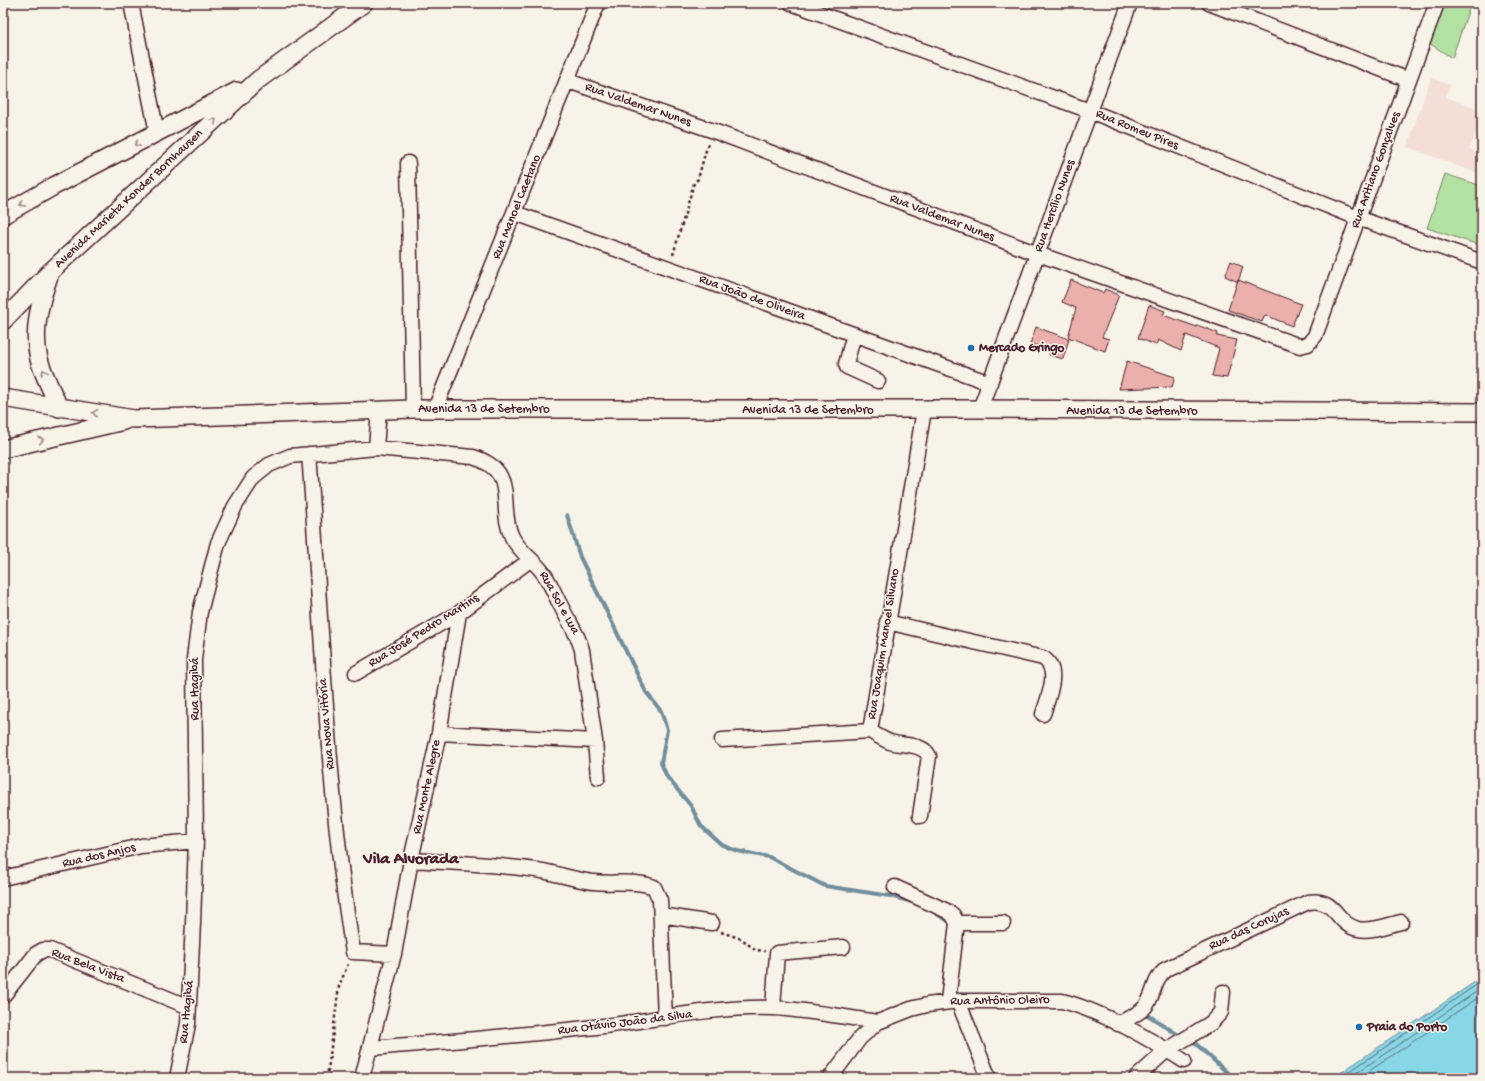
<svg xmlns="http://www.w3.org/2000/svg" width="1485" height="1081" viewBox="0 0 1485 1081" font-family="'Gochi Hand',sans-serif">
  <rect width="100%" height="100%" fill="#f7f3e8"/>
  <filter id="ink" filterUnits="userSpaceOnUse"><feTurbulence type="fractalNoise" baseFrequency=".025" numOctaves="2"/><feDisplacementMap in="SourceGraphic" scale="8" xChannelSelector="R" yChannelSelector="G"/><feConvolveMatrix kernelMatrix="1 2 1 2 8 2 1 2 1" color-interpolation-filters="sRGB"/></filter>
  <g filter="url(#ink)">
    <path fill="#f3dfd6" d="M1431,78L1450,85L1446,97L1482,110V132L1477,131L1469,149L1482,154V175L1407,147Z"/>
    <path fill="#b1e2a2" stroke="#7e8066" d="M1444,3H1471L1452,58L1429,43Z
      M1445,174L1482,186V246L1427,228Z"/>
    <path fill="#88d7e6" stroke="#6f8d9b" d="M1482,977V1078H1333Z"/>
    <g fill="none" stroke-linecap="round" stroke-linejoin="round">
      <path stroke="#636976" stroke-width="1" d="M1340,1078L1482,981
        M1349,1078L1482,988
        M1359,1078L1482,995"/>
      <path stroke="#6f8d9b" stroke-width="4" d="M567,515L580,557L646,692L661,711L667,730L661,763L667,777L691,806L701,826L722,845L737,851L769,857L825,886L890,896L916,903
        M934,912L950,922V925
        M1148,1015L1180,1036
        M1195,1043L1233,1078"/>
    </g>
    <path fill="#ebb0ac" stroke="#4a1f2b" d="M1231,261L1243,267L1238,282L1225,276Z
      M1071,280L1103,293L1105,289L1119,295L1102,337L1109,339L1105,351L1068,337L1076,308L1062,302Z
      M1238,280L1301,304L1292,326L1265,315L1262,322L1228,310Z
      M1149,305L1165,311L1163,315L1197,327V325L1218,333L1217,336L1237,340L1227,378L1212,376L1219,348L1186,335L1181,351L1158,340L1156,345L1138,338Z
      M1036,327L1069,339L1063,359L1049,355L1050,349L1030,344Z
      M1127,361L1175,377L1172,387L1119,389Z"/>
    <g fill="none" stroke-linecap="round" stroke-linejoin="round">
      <defs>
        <path id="minor" d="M131,3L157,133
          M791,3L1090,111L1358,218L1482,262
          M1209,3L1409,80
          M568,81L711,130L1038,254L1300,346L1308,344L1315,336L1437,3
          M408,163L413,409
          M515,213L990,383
          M854,334L846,364L847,367L878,381
          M435,409L598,3
          M980,409L1130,3
          M376,448L473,457C520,471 497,507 512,537C519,551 531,558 540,569C550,580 554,594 561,606C568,621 578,633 582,650L595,741L439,733
          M309,454C322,620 326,788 353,952L394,954
          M887,622L1043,658C1061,669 1048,698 1043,714
          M356,673L459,613L530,560
          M870,731C876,735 882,739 890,742C902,746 923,743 929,756L920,816
          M722,740L870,731L924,410
          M595,741L598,777
          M411,860C455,863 499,864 542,871C559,874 576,880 593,882C613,884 636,880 654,887L660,900L665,1018
          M3,878L141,846L196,841
          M895,887L947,911L953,915L957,923L948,1001
          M661,915L712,923
          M957,923H1003
          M3,996L36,954L43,950H50L189,1007
          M958,1001L989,1078
          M773,1008L777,953L843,947
          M1118,1024C1126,1019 1138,1015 1145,1007C1155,995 1152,981 1166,969L1308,902C1337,897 1335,924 1358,929C1371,932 1388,925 1401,922
          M372,1048C449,1041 527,1035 604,1026C660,1019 717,1006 773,1008C808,1010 843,1017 878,1022
          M177,1078L188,1024L193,923L196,841L194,659L200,612L218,543L235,506L253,478L269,465L290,456L376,448L379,410
          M362,1078L394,954L411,860L439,733L459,613
          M830,1078L860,1038L878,1022L911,1009L927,1005L958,1001H1062C1099,1010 1152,1040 1184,1061
          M1136,1078L1167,1050L1211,1023L1221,1012L1223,992"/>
        <path id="major" d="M3,215L54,186L237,91
          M49,276C40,302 32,331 39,359C43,375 53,392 59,408
          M3,321L51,271L258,80L364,3
          M3,398L134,419L413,409H980L1482,412
          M3,449L124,421"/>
      </defs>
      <use href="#minor" stroke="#4a1f2b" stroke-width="17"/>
      <use href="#major" stroke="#4a1f2b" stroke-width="20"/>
      <path stroke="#4a1f2b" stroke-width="2.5" stroke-dasharray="3 3" stroke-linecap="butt" d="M673,255L694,183L698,179L708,143
        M721,932L742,939L755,950L765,951
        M327,1078L339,986L348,964"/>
      <use href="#minor" stroke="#f7f3e8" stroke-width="14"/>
      <use href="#major" stroke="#f7f3e8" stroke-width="17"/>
    </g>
    <defs><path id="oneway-chevron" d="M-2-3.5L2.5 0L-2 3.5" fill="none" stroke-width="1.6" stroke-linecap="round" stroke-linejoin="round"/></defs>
    <g stroke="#a0898a">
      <use href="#oneway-chevron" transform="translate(214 121) rotate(-43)"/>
      <use href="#oneway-chevron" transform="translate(137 144) rotate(153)"/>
      <use href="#oneway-chevron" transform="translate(22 204) rotate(150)"/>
      <use href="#oneway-chevron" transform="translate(44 372) rotate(-112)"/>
      <use href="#oneway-chevron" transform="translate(95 413) rotate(-172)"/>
      <use href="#oneway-chevron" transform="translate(41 440) rotate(-13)"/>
    </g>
  </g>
  <g fill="#1f6fb2" stroke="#f7f3e8" stroke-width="1.5">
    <circle cx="971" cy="348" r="4"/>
    <circle cx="1359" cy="1027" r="4"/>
  </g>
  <g text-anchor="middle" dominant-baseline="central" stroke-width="3" stroke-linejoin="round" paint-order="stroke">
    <g font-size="13" fill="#4a1f2b" stroke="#f7f3e8">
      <text transform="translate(638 105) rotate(19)">Rua Valdemar Nunes</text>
      <text transform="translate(1137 130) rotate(22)">Rua Romeu Pires</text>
      <text transform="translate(1376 170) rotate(-70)">Rua Aritiano Gonçalves</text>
      <text transform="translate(129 199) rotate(-43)">Avenida Marieta Konder Bornhausen</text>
      <text transform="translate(1055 206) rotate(-70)">Rua Hercílio Nunes</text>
      <text transform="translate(517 207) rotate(-68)">Rua Manoel Caetano</text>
      <text transform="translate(942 218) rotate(21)">Rua Valdemar Nunes</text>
      <text transform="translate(752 298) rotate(20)">Rua João de Oliveira</text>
      <text x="484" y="409">Avenida 13 de Setembro</text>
      <text x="808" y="410">Avenida 13 de Setembro</text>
      <text x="1132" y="411">Avenida 13 de Setembro</text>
      <text transform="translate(559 603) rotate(61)">Rua Sol e Lua</text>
      <text transform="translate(424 631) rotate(-32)">Rua José Pedro Martins</text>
      <text transform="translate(884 644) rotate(-81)">Rua Joaquim Manoel Silvano</text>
      <text transform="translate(195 689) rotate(-90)">Rua Itagibá</text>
      <text transform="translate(327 724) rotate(-95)">Rua Nova Vitória</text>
      <text transform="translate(427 787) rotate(-78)">Rua Monte Alegre</text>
      <text transform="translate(99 856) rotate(-13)">Rua dos Anjos</text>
      <text transform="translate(1249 929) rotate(-25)">Rua das Corujas</text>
      <text transform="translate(88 966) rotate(21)">Rua Bela Vista</text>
      <text transform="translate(1000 1001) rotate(-1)">Rua Antônio Oleiro</text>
      <text transform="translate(187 1012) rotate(-84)">Rua Itagibá</text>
      <text transform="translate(625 1023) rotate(-7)">Rua Otávio João da Silva</text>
    </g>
    <g font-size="13" font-weight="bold" fill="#4a1f2b" stroke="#f7f3e8" text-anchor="start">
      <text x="979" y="348">Mercado Gringo</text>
      <text x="1367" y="1027">Praia do Porto</text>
    </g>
    <g font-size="17" font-weight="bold" fill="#4a1f2b" stroke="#f7f3e8">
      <text x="411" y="860">Vila Alvorada</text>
    </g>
  </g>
  <rect width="1485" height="1081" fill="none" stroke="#f7f3e8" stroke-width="16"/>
  <rect x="8" y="8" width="1469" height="1065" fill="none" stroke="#4a1f2b" stroke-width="1.5" filter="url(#ink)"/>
</svg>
